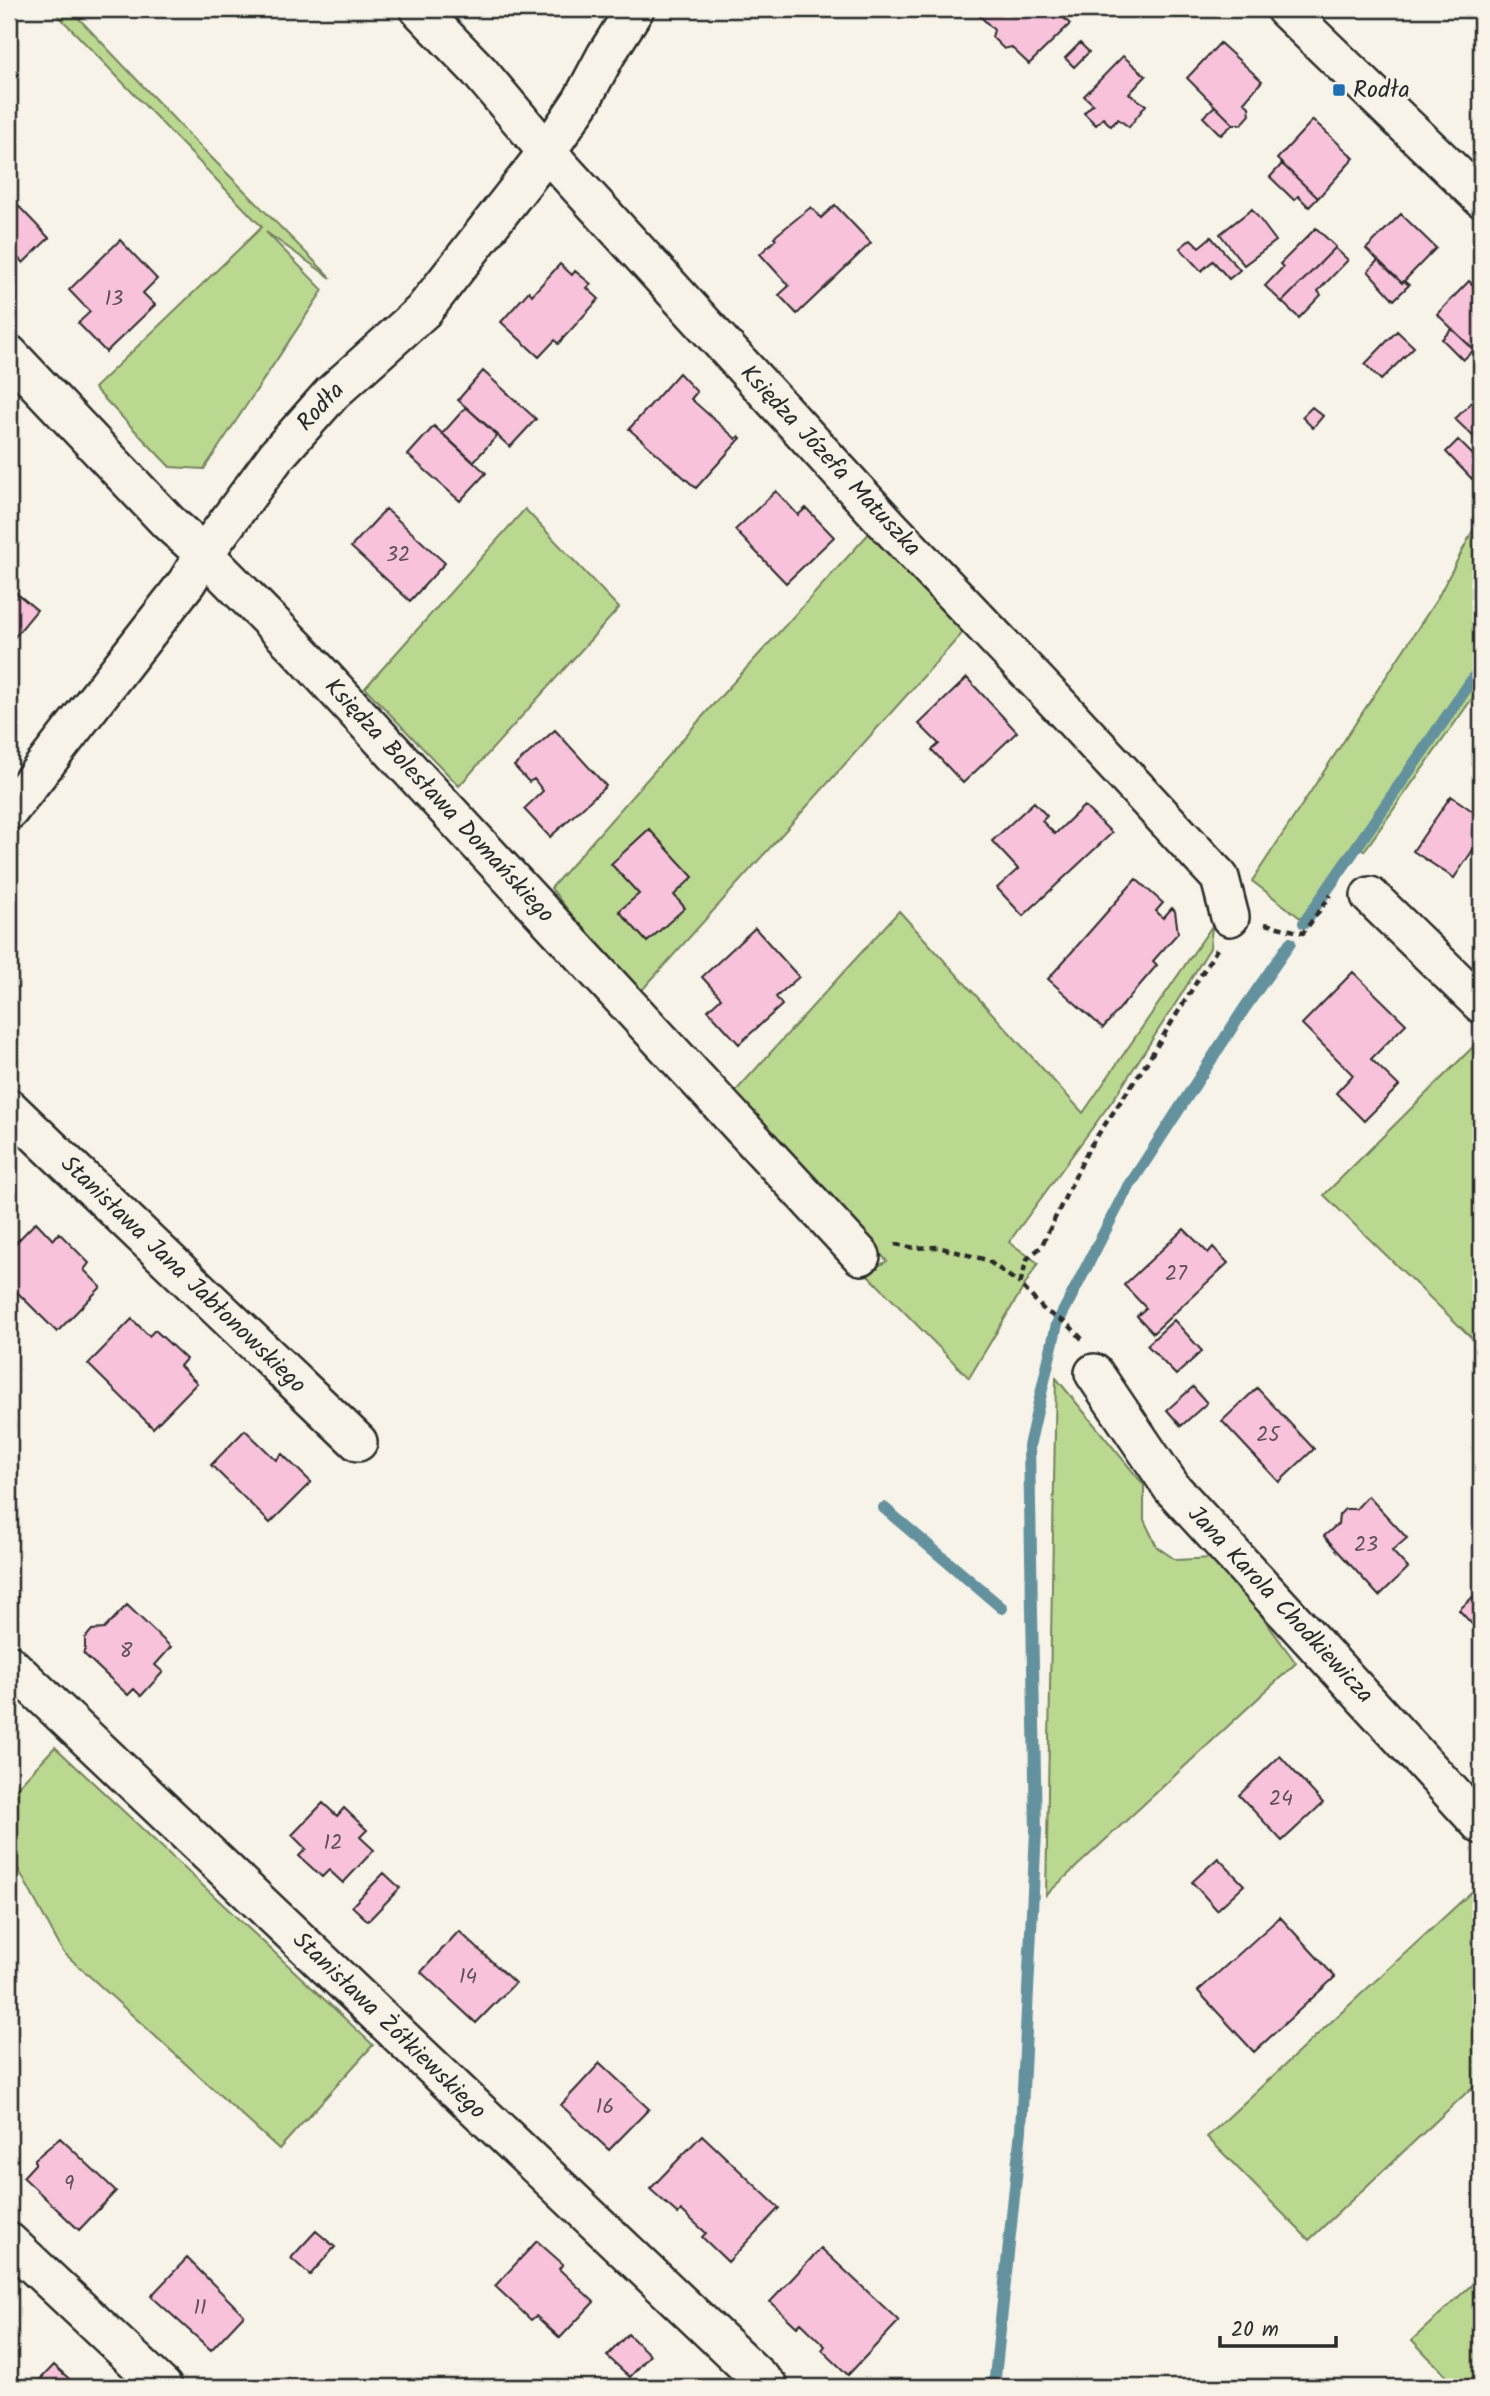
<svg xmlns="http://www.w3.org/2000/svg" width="1490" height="2396" viewBox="0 0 1490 2396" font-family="Kalam,sans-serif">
  <rect width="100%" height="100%" fill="#f7f3e8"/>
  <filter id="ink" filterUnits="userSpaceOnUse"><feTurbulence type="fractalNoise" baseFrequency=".0143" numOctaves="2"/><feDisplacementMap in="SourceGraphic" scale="14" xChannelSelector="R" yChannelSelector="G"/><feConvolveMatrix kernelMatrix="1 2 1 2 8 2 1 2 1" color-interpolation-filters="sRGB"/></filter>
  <g filter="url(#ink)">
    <path fill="#bbd890" stroke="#73825e" stroke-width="2" d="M52,9H70L193,139L331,278L266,232L323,290L204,469L170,467L94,388L262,227Z
      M525,509L619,608L459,786L365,688Z
      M1481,515V686L1364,851L1354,844L1303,920L1252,881L1437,599Z
      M873,529L967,628L635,998L551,888L711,707Z
      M899,911L1083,1113L1212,926L1210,948L1179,998L1117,1094L1009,1242L1038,1263L969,1378L866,1273L887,1261L734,1093Z
      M1475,1045L1481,1051V1347L1324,1195Z
      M1056,1378L1144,1485V1520L1157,1547L1176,1560L1212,1558L1255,1607L1296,1663L1046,1895Z
      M55,1747L373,2045L279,2149L63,1952L9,1852V1796Z
      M1481,1883V2079L1309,2240L1207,2137Z
      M1481,2276V2387H1457L1412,2340Z"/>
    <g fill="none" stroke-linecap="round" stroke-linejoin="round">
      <path stroke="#64919e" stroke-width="12" d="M1304,923L1481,667
        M884,1508L1002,1608
        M994,2387L1021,2130L1036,1831L1029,1446L1057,1324L1124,1194L1244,1009L1290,943"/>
    </g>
    <path fill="#f8c2db" stroke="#2b2b2b" stroke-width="2" d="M980,9H1055L1070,24L1029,64L1011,47L1004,49L992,37L994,30L976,12Z
      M1080,43L1089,52L1074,67L1065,58Z
      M1220,43L1262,81L1244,102L1249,107L1250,115L1242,124H1233L1187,78Z
      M1123,56L1146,76L1129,94L1146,105L1129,127L1118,119L1111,126L1103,118L1096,125L1084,113L1093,104L1084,96Z
      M1215,106L1233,124L1221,135L1203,117Z
      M1313,120L1354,158L1318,198L1277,159Z
      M1282,164L1318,198L1309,207L1298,196L1294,200L1270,177Z
      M9,196L49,238L23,263L9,248Z
      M835,205L871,243L797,314L779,295L789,286L760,254L776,239L774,237L811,207L821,218Z
      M1252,209L1276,241L1244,265L1220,234Z
      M1401,214L1436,248L1402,283L1366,249Z
      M1316,228L1336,247L1282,302L1265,286L1283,267L1280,264Z
      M1211,237L1240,270L1229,279L1213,261L1201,271L1180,248L1191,239L1199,247Z
      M120,240L157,279L143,293L155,305L106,352L78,323L90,312L69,290Z
      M1335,248L1348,260L1318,291L1321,295L1299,318L1282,302Z
      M1378,260L1402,283L1404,281L1409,285L1394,300L1368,271Z
      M560,264L572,275L575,271L591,284L587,288L599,299L558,344L555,340L539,357L501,322L529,291L532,295Z
      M1469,281L1481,293V342L1474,350L1437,314Z
      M1452,329L1474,350L1463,360L1442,339Z
      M1397,331L1414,347L1381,380L1365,364Z
      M483,371L536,419L510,447L458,400Z
      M679,373L697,392L691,399L736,439L739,436L741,438L696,488L629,429Z
      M1481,393V444L1455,419Z
      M466,407L498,435L473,462L442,434Z
      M1312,407L1323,416L1313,428L1302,417Z
      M434,426L486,473L460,501L408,455Z
      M1458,440L1481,463V470L1472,479L1446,452Z
      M776,491L798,515L806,508L834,537L786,583L735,530Z
      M386,509L445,563L410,601L351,547Z
      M9,587L37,610L9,644Z
      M967,678L1017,732L963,783L932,750L939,744L919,724Z
      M555,730L606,786L550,837L524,809L543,791L534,779L529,782L514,766Z
      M1451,796L1481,817V838L1454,878L1413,851Z
      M1034,802L1047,816L1042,821L1055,834L1084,806L1112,833L1023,916L997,888L1018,869L992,841Z
      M649,829L693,877L674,895L685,908L647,942L619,911L639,894L611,864Z
      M1136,879L1163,903L1156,911L1163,918L1172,908L1175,911L1178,933L1153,961L1157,965L1103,1028L1048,979Z
      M755,928L799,977L776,997L782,1005L739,1044L708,1010L721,998L702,977Z
      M1353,972L1406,1024L1371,1059L1399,1086L1364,1121L1336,1093L1353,1075L1302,1024Z
      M36,1222L53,1240L59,1233L89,1263L84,1270L101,1287L57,1332L9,1284V1250Z
      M1184,1229L1208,1253L1213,1247L1228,1263L1153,1333L1137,1316L1146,1308L1124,1285Z
      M132,1319L149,1336L155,1330L186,1359L180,1366L197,1383L153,1428L88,1364Z
      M1174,1320L1202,1351L1176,1375L1147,1345Z
      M1193,1387L1207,1403L1181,1426L1167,1410Z
      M1257,1388L1314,1449L1279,1482L1222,1421Z
      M245,1430L276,1460L282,1454L311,1482L270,1523L211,1465Z
      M1368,1496L1407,1538L1392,1551L1408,1568L1379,1596L1324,1536L1338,1524L1339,1515L1345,1509H1356Z
      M1481,1589V1634L1459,1610Z
      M127,1605L171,1647L155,1665L163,1672L141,1696L134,1689L128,1695L83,1653L85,1650V1638L92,1630L104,1629Z
      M1280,1756L1323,1803L1282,1841L1239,1795Z
      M323,1803L337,1816L344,1808L367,1830L360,1837L374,1850L343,1883L329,1870L322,1877L299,1856L306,1849L292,1835Z
      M1218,1858L1244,1885L1217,1910L1192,1882Z
      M384,1873L400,1888L368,1921L352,1906Z
      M1280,1917L1335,1977L1254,2052L1198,1991Z
      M459,1931L515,1983L476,2023L421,1972Z
      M600,2063L649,2109L609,2150L561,2105Z
      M702,2135L779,2208L728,2262L702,2237L706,2233L681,2210L678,2214L650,2189Z
      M60,2138L116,2191L79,2230L23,2177L35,2164V2159Z
      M316,2231L335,2247L310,2275L291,2258Z
      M537,2241L563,2264L559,2269L594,2302L560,2338L536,2316L531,2320L495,2286Z
      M821,2248L899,2321L848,2375L822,2350L825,2346L801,2323L797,2327L770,2302Z
      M187,2258L244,2315L211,2350L151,2296Z
      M628,2334L650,2355L630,2377L607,2356Z
      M54,2365L78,2387H33Z"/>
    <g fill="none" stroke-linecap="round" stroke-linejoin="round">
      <defs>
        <path id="minor" d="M419,9L479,71L547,152L889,526L1064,710L1220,878L1230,917
          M1285,9L1481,198
          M9,354L168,522L204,554L297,648L861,1256
          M9,811L187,582L204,554L277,455L332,393L423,311L547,152L582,100L606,55L635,9
          M1370,896L1481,1004
          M9,1108L358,1442
          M1094,1373L1172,1488L1481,1825
          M9,1664L769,2387
          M9,2242L163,2387"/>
      </defs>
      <use href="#minor" stroke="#2b2b2b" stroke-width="42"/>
      <path stroke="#2b2b2b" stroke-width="4.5" stroke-dasharray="7 5" stroke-linecap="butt" d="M1265,924L1303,933L1331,895
        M895,1244L915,1248L938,1247L987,1260L1020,1284
        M1082,1339L1068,1324L1045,1311L1020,1284L1027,1259L1041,1247L1089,1148L1144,1067L1217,949"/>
      <use href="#minor" stroke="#f7f3e8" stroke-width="37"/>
    </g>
  </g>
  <rect fill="#1f6fb2" stroke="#f7f3e8" stroke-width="2.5" x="1332" y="83" width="14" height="14" rx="3.5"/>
  <g text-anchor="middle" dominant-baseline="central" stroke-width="5" stroke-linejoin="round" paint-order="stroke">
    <g font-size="21" fill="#5e5157">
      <text x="114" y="299">13</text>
      <text x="398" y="555">32</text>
      <text x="1176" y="1274">27</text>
      <text x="1268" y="1435">25</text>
      <text x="1366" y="1545">23</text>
      <text x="126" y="1651">8</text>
      <text x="1281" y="1799">24</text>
      <text x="333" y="1843">12</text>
      <text x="468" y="1977">14</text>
      <text x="605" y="2107">16</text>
      <text x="69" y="2184">9</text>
      <text x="200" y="2308">11</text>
    </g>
    <g font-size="24" fill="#2b2b2b" stroke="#f7f3e8" text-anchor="start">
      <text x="1353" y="90">Rodła</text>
    </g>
    <g font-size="24" fill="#2b2b2b" stroke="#f7f3e8">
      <text transform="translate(321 407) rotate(-47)">Rodła</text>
      <text transform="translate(830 461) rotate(47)">Księdza Józefa Matuszka</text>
      <text transform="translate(439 801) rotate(47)">Księdza Bolesława Domańskiego</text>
      <text transform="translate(183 1275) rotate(44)">Stanisława Jana Jabłonowskiego</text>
      <text transform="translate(1280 1605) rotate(47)">Jana Karola Chodkiewicza</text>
      <text transform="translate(389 2026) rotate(44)">Stanisława Żółkiewskiego</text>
    </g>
  </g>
  <rect width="1490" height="2396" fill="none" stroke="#f7f3e8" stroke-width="35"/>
  <rect x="18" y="18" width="1455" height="2361" fill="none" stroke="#2b2b2b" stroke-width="2.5" filter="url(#ink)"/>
  <path d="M1220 2336v10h116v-10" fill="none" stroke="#2b2b2b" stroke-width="3.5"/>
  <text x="1231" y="2336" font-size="21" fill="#2b2b2b" stroke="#f7f3e8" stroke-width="5" paint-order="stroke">20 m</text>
</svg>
